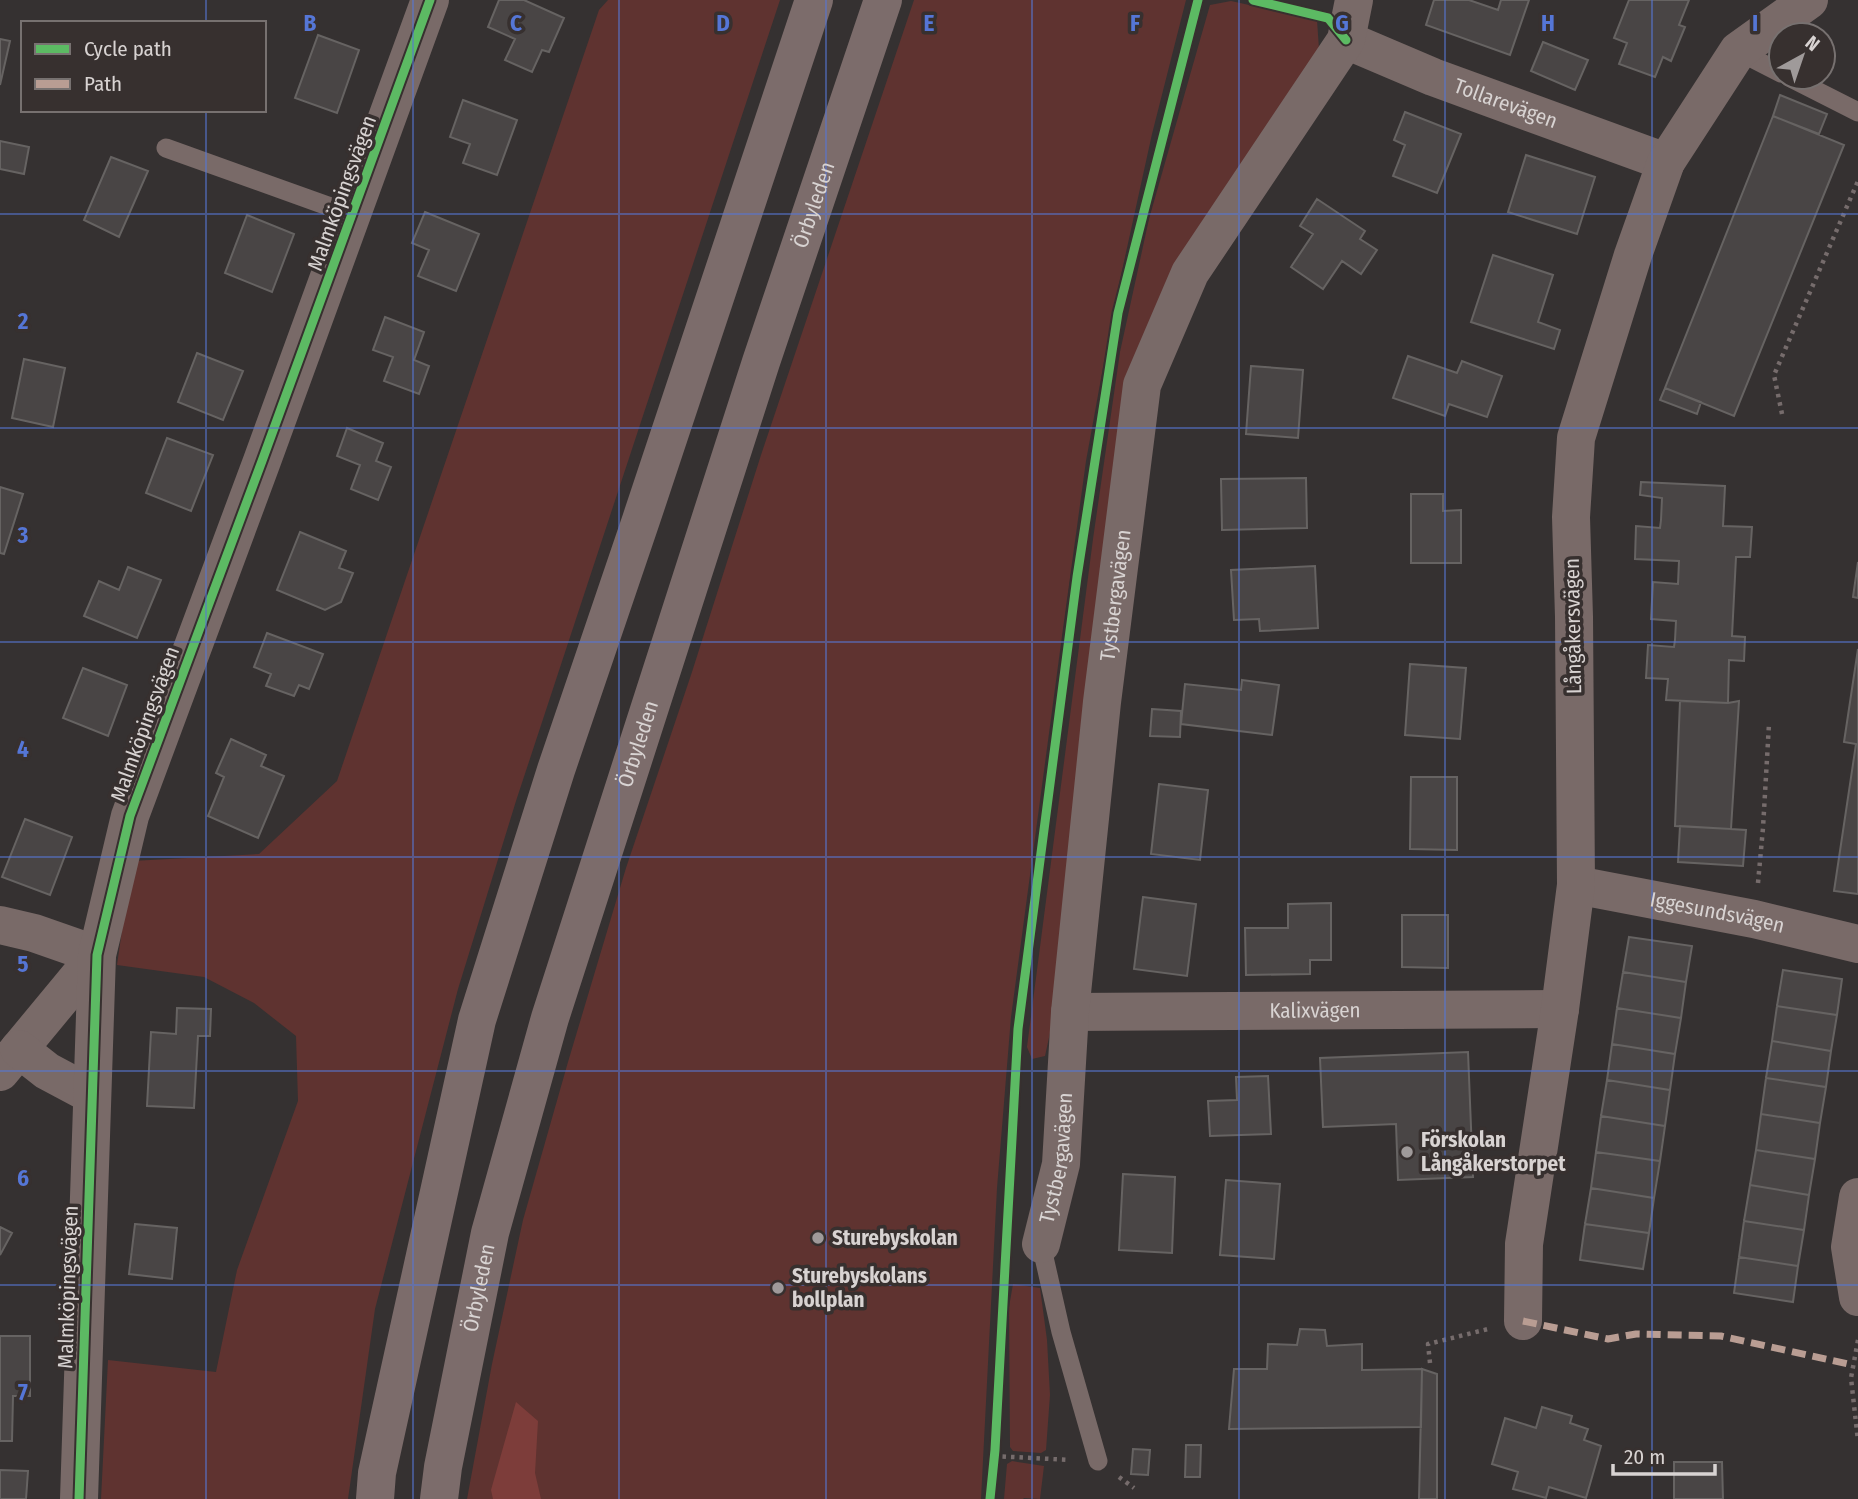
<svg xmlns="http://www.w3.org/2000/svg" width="1858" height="1499" viewBox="0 0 1858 1499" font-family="'Fira Sans Condensed',sans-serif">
  <rect width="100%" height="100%" fill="#353131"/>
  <path fill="#5f3330" d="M608,0H780L516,801L458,989L375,1309L348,1499H101L108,1360L216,1372L237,1270L298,1101L296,1036L254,1003L204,977L117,965L132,861L259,854L337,781L599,10Z
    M914,0H1186L1152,134L1114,307L1086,461L1062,636L1011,1017L997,1188L981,1499H467L492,1364L523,1220L568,1062L626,868L692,672L761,455Z
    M1231,1L1317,20L1319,49L1164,299L1053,1019L1045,1056L1032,1059L1027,1047L1093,539L1120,352L1149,219L1210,5Z
    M1013,1284L1040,1288L1047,1340L1050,1395L1046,1450L1041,1453L1013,1451L1010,1447L1009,1307Z
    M1012,1461L1044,1466L1040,1499L1024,1498L1023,1499H1004L1007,1464Z"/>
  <path fill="#7d3d3a" d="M516,1402L538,1421L535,1473L541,1499H493L491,1490Z"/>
  <path fill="#494545" stroke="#666362" stroke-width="2" d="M499,0H524L564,18L549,52L542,50L532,72L505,60L515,39L488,27Z
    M1434,0H1469L1498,10L1501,0H1529L1510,55L1426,25Z
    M1629,0H1689L1679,25L1685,27L1671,61L1663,57L1655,77L1619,64L1627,43L1614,38Z
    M318,35L359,50L337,113L295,98Z
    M0,39L10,41L0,85Z
    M1543,42L1588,60L1575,90L1531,71Z
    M1780,95L1827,114L1819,134L1773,116Z
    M463,100L517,120L497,175L463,163L470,144L450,137Z
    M1405,112L1461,134L1437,193L1393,176L1405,145L1394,140Z
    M1773,116L1844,145L1734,416L1665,388Z
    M0,141L29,147L24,174L0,169Z
    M1526,155L1595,177L1577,234L1508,212Z
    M111,157L148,171L119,237L84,220Z
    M1317,199L1365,231L1360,239L1377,250L1361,274L1342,261L1323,289L1291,267L1313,234L1300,226Z
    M425,212L479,234L456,291L418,276L429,250L412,243Z
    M247,215L294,234L272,292L225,273Z
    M1493,255L1553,275L1538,322L1560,330L1554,349L1471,322Z
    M385,317L424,332L414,360L429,366L419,394L384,381L393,357L373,350Z
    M197,353L243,371L223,420L178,402Z
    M1408,356L1457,373L1462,361L1502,376L1487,417L1449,404L1445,416L1393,398Z
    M24,359L65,368L53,427L12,418Z
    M1251,366L1303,370L1298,438L1246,434Z
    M1665,388L1701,402L1697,414L1660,400Z
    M347,428L383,443L376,461L391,467L378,500L351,489L360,465L337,456Z
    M167,438L213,455L191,511L146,493Z
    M1306,478L1307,528L1222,530L1221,479Z
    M1641,482L1725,486L1723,526L1752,527L1750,557H1736L1732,636L1745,637L1744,661L1729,660L1728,703L1666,700L1668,679L1646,678L1648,645L1674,647L1675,640L1676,621L1651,619L1653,582L1678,584L1679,561L1635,559L1636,526L1660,528L1661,520L1662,498L1640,495Z
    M0,487L23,494L4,554L0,553Z
    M1411,494H1443V511L1461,510V563H1411Z
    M300,532L346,551L339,568L353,573L341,602L325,610L277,590Z
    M1858,562V598L1853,597Z
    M1315,566L1318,628L1260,631L1259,619L1234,620L1231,570Z
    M128,567L161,580L137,638L84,616L99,581L119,590Z
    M267,633L323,654L309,689L299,685L294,696L266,686L271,674L254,667Z
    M1858,649V894L1834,891L1856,744L1844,742Z
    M1410,664L1466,668L1460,739L1405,735Z
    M83,668L127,685L108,736L63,718Z
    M1242,680L1279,685L1272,735L1181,724L1185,684L1241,690Z
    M1680,701L1728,703L1739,701L1731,829L1675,826Z
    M1152,709L1181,711L1180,737L1150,736Z
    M231,739L266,755L261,766L284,776L258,838L208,816L224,777L216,773Z
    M1411,777H1457V850L1410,849Z
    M1159,784L1208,790L1200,860L1151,854Z
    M25,819L72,837L50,895L2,877Z
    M1680,826L1746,830L1743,866L1678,862Z
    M1143,897L1196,904L1187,976L1134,969Z
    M1331,903V960H1310V974L1246,975L1245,928H1288V904Z
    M1402,915H1448V968L1402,967Z
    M1629,937L1692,946L1686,982L1623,972Z
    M1783,970L1842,979L1837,1015L1777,1006Z
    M1623,972L1686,982L1681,1018L1617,1008Z
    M1777,1006L1837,1015L1831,1051L1772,1041Z
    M177,1008L211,1009L210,1036H198L194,1108L147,1106L151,1032L176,1034Z
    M1617,1008L1681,1018L1675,1054L1612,1044Z
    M1772,1041L1831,1051L1826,1087L1766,1078Z
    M1612,1044L1675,1054L1670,1090L1607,1080Z
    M1468,1052L1473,1177L1398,1180L1396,1124L1323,1127L1320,1058Z
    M1268,1076L1271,1134L1210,1136L1208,1101L1237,1100L1236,1077Z
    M1766,1078L1826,1087L1820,1123L1761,1114Z
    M1607,1080L1670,1090L1665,1126L1601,1116Z
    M1761,1114L1820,1123L1815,1159L1756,1150Z
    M1601,1116L1665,1126L1660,1161L1596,1152Z
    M1756,1150L1815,1159L1809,1195L1750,1185Z
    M1596,1152L1660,1161L1654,1198L1591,1188Z
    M1123,1174L1175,1177L1172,1253L1119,1250Z
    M1226,1180L1280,1184L1274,1259L1220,1255Z
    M1750,1185L1809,1195L1804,1230L1744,1221Z
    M1591,1188L1654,1198L1649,1233L1585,1224Z
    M1744,1221L1804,1230L1798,1266L1739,1257Z
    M135,1224L177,1228L172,1279L129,1274Z
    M1585,1224L1649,1233L1643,1269L1580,1260Z
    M0,1227L12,1233L0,1255Z
    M1739,1257L1798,1266L1793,1302L1734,1293Z
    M1300,1329L1325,1330L1327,1346L1362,1344V1370L1422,1369L1421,1427L1229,1429L1234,1369H1267L1268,1344L1297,1345Z
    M0,1336H30V1396H13L12,1441H0Z
    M1422,1369L1437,1374V1499H1419Z
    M1542,1407L1572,1416L1570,1423L1588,1429L1584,1440L1601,1446L1586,1498L1549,1487L1546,1498L1513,1489L1518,1472L1492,1464L1505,1418L1536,1428Z
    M1186,1445H1201L1200,1477H1185Z
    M1133,1449L1150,1450L1148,1475L1131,1474Z
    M1674,1462H1722L1723,1499H1674Z
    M0,1470L28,1471L26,1499H0Z"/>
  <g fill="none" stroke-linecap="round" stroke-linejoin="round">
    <path stroke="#766c6c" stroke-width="4.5" stroke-dasharray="3.5 5" stroke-linecap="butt" d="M1782,414L1774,375L1858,181
      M1758,883L1763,828L1769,724
      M1858,1340L1851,1378L1858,1441
      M1430,1363L1428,1344L1488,1329
      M994,1456L1070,1460
      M1119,1477L1134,1488"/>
    <path stroke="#796a68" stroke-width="19" d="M1738,51L1781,73
      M1789,77L1858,112
      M166,148L353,215
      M1041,1244L1061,1332L1098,1461"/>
    <g stroke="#796a68" stroke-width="38">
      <path id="s1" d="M1346,40L1433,77L1666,162"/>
      <path id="s2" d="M1576,885L1754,919L1858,944"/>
      <path d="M0,925L34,933L97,955L0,1072"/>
      <path id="s3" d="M1070,1012L1560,1009"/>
      <path d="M19,1049L47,1071L92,1095"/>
      <path d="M1858,1197L1850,1247L1858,1297"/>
      <path id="s4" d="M1041,1244L1061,1164L1070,1012L1102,702L1142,385L1190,273L1346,40L1354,0"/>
      <path d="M1523,1321L1524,1244L1560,1009L1576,885L1574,617L1571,517L1576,438L1633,255L1666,162L1738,51L1809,0"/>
      <path d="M79,1499L97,955L130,816L262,461L430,0"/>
    </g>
    <g stroke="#7c6c6b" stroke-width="38">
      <path d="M375,1499L377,1473L477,1020L556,770L641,520L814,0"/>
      <path id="s5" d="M439,1499L443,1467L490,1233L550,1018L761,362L883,0"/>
    </g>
    <path stroke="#b99d93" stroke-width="7" stroke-dasharray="14 7" stroke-linecap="butt" d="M1523,1321L1608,1339L1636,1334L1721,1336L1853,1365"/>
    <defs>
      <path id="cycleway" d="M1253,0L1328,18L1346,40
        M79,1499L97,955L130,816L262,461L430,0
        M990,1499L995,1450L1018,1029L1077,577L1118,313L1198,0"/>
    </defs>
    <use href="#cycleway" stroke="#37302f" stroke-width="13"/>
    <use href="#cycleway" stroke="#5cba63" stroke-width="9"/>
  </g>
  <path fill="none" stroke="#5576d6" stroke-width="2" stroke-opacity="0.55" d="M206,0V23M413,0V1499M619,0V1499M826,0V1499M1032,0V1499M1239,0V1499M1445,0V1499M1652,0V1499M206,110V1499M0,214H1858M0,428H1858M0,642H1858M0,857H1858M0,1071H1858M0,1285H1858"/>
  <g fill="#9f9a9a" stroke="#37302f" stroke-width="2.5">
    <circle cx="1407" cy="1152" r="7"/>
    <circle cx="818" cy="1238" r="7"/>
    <circle cx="778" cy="1288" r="7"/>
  </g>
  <g text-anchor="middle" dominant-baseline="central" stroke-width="7" stroke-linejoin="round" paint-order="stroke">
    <g font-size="21" fill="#d8d3d2" stroke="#37302f">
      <text stroke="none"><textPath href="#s1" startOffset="172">Tollarevägen</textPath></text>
      <text transform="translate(342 193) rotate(-70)">Malmköpingsvägen</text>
      <text stroke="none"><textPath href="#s5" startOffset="1349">Örbyleden</textPath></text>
      <text stroke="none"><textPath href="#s4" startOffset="654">Tystbergavägen</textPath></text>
      <text transform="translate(1573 626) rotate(-91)">Långåkersvägen</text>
      <text transform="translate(145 724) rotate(-70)">Malmköpingsvägen</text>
      <text stroke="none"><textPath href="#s5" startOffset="782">Örbyleden</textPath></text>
      <text stroke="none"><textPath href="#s2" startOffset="144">Iggesundsvägen</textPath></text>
      <text stroke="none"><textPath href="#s3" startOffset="245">Kalixvägen</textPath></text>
      <text stroke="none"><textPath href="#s4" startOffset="88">Tystbergavägen</textPath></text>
      <text transform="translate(68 1287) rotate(-88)">Malmköpingsvägen</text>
      <text stroke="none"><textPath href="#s5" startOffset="215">Örbyleden</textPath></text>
    </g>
    <g font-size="21" font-weight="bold" fill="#d8d3d2" stroke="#37302f" text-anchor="start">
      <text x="1421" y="1140">Förskolan<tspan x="1421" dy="24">Långåkerstorpet</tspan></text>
      <text x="832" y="1238">Sturebyskolan</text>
      <text x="792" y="1276">Sturebyskolans<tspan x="792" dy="24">bollplan</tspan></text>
    </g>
  </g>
  <g font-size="23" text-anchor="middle" font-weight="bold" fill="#5576d6" stroke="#37302f" stroke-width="7" stroke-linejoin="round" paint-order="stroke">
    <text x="310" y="31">B</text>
    <text x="516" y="31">C</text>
    <text x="723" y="31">D</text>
    <text x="929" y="31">E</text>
    <text x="1135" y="31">F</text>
    <text x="1342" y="31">G</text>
    <text x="1548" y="31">H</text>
    <text x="1755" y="31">I</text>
    <text x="23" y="329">2</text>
    <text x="23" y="543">3</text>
    <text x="23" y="757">4</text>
    <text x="23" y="972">5</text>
    <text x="23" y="1186">6</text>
    <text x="23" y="1400">7</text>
  </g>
  <rect x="21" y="21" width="245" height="91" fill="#37302f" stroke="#777170" stroke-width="2"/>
  <rect x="35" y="44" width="35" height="10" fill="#5cba63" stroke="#777170" stroke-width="2"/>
  <text x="84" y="56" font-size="21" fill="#d8d3d2">Cycle path</text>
  <rect x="35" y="79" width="35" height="10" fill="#b99d93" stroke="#777170" stroke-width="2"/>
  <text x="84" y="91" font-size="21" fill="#d8d3d2">Path</text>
  <g transform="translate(1802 56) rotate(40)"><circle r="33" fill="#37302f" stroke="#777170" stroke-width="2"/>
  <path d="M0-5L12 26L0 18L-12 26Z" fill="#9f9a9a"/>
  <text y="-10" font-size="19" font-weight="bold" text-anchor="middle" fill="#d8d3d2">N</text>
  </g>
  <path d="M1613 1464v10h102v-10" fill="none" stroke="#d8d3d2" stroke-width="3.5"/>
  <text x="1624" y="1464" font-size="21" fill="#d8d3d2" stroke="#37302f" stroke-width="5" paint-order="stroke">20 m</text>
</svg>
